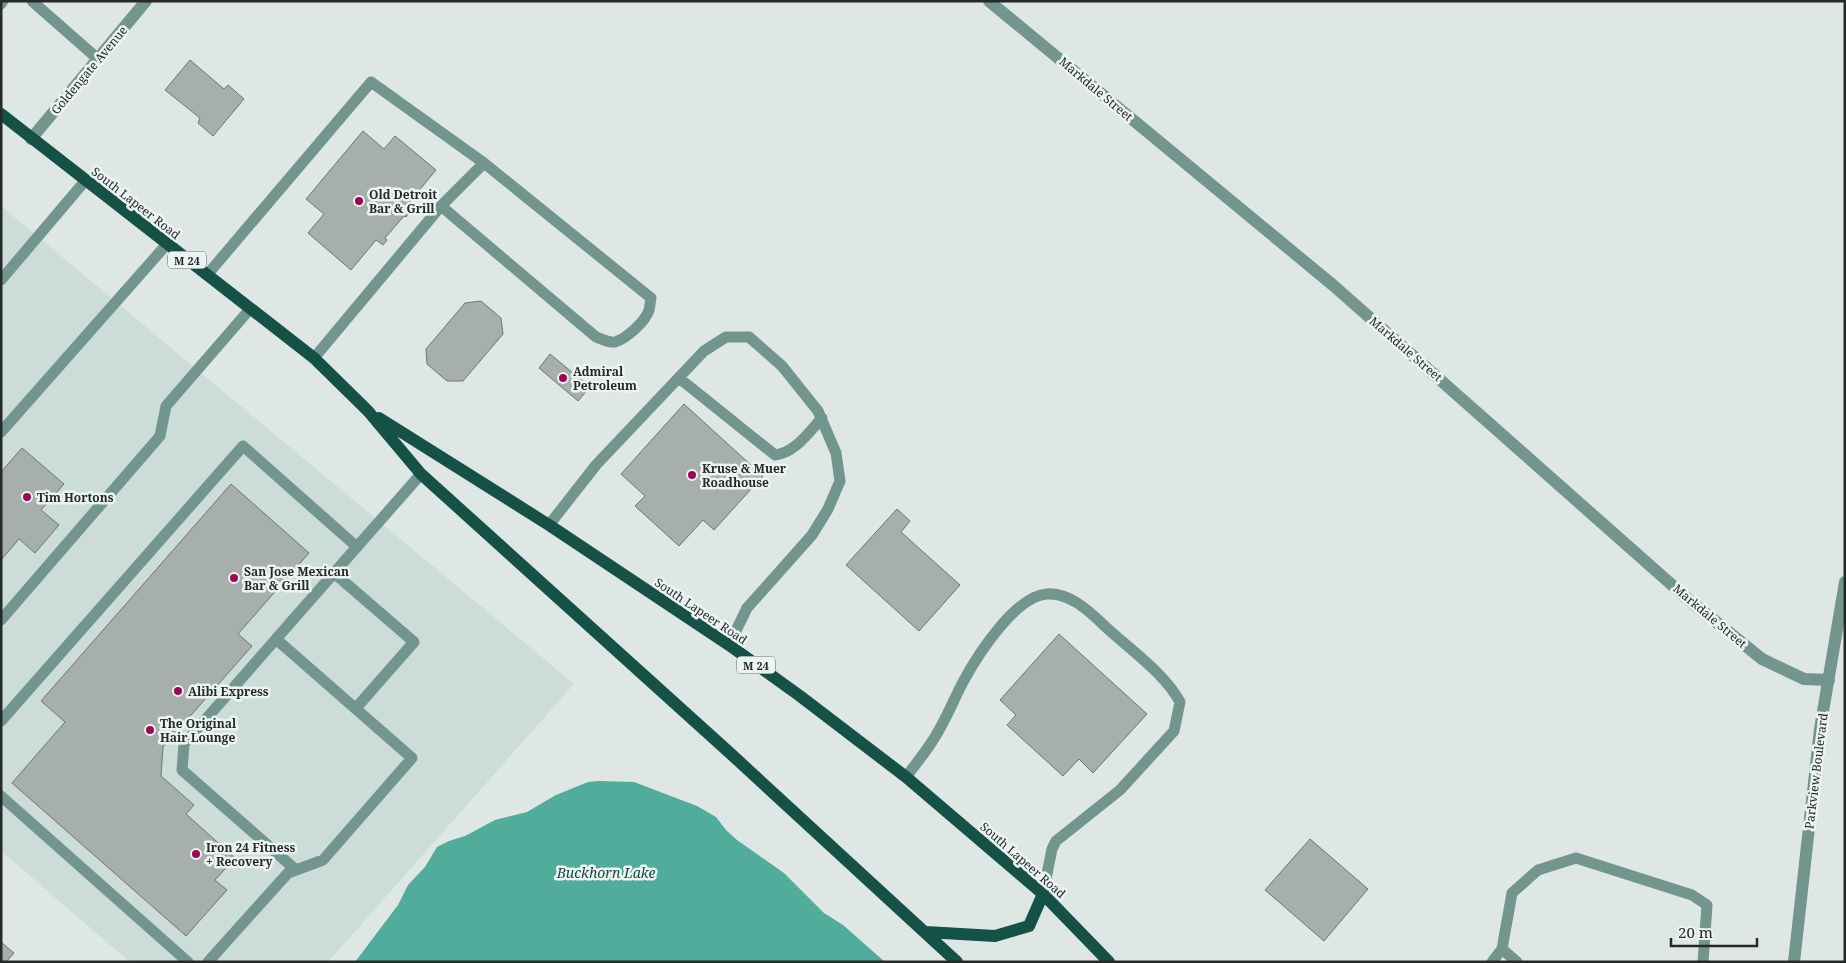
<svg xmlns="http://www.w3.org/2000/svg" width="1846" height="963" viewBox="0 0 1846 963" font-family="'Noto Serif',serif">
  <rect width="100%" height="100%" fill="#dee7e4"/>
  <path fill="#ccddd9" d="M1,206L574,684L328,962H130L1,851Z"/>
  <path fill="#51ac9b" d="M599,781L634,782L697,806L716,817L726,830L737,840L784,873L824,913L843,925L885,962H355L398,905L408,885L425,867L437,847L449,841L465,836L495,820L527,812L556,795L588,782Z"/>
  <path fill="#a7afad" stroke="#6e7573" d="M190,60L224,89L228,85L244,99L213,136L198,123L200,118L165,90Z
    M363,131L384,149L395,136L436,170L408,204L413,208L406,217L404,216L385,238L387,240L383,245L376,240L351,270L308,233L324,214L306,199Z
    M481,301L501,318L503,334L463,381H447L427,364L426,349L465,303Z
    M550,354L590,387L578,401L539,368Z
    M684,404L763,476L714,530L703,520L679,546L635,506L645,496L621,474Z
    M22,448L64,484L41,510L59,525L35,553L19,539L1,560V472Z
    M231,484L309,553L238,634L252,646L163,747L161,776L194,805L186,814L235,858L215,880L227,890L186,936L12,783L65,722L41,701Z
    M897,509L910,521L901,532L960,585L919,631L846,565Z
    M1059,634L1147,714L1093,773L1079,759L1063,776L1007,725L1016,715L1000,700Z
    M1310,839L1368,889L1324,941L1265,890Z
    M1,942L14,953L6,962H1Z"/>
  <g fill="none" stroke-linecap="round" stroke-linejoin="round">
    <path stroke="#72958d" stroke-width="11" d="M32,1L98,59
      M1,4L3,1
      M207,275L371,82L484,163L651,298C650,302 650,307 649,310C646,321 626,339 615,342C608,343 602,339 596,337L441,206
      M1,280L85,181
      M314,358L441,206L484,163
      M679,378L775,455C795,453 809,432 822,418
      M1,432L167,244
      M549,525L596,465L704,351L726,337H749L782,366L818,411L836,453L840,481L828,509L812,535L747,608L729,645
      M334,573L414,642L356,708
      M1,620L160,436L166,406L250,309
      M276,639L184,744L182,770L296,870
      M1,721L243,446L357,547
      M906,777C915,765 925,753 933,740C945,722 953,701 963,682C977,656 1015,596 1047,594C1071,592 1092,614 1108,629C1132,651 1164,673 1180,702L1174,731L1120,790L1056,841L1052,849L1043,894
      M1,796L188,962
      M1502,949L1512,893L1538,870L1576,858L1692,895L1707,905L1703,962
      M208,962L288,873L323,860L412,758L276,639L421,474
      M1492,962L1502,949L1517,962"/>
    <path stroke="#72958d" stroke-width="12" d="M989,1L1334,286L1689,600L1762,659L1804,679L1829,680
      M31,139L146,1
      M1794,962L1820,729L1845,582"/>
    <path stroke="#165147" stroke-width="12" d="M1,114L314,358L368,411L421,474L731,754L957,962
      M379,418L549,525L729,645L800,696L906,777L1043,894L1109,962
      M926,932L995,936L1029,926L1043,894"/>
  </g>
  <g fill="#9d0854" stroke="#ebf4f2" stroke-width="2">
    <circle cx="359" cy="201" r="5"/>
    <circle cx="563" cy="378" r="5"/>
    <circle cx="692" cy="475" r="5"/>
    <circle cx="27" cy="497" r="5"/>
    <circle cx="234" cy="578" r="5"/>
    <circle cx="178" cy="691" r="5"/>
    <circle cx="150" cy="730" r="5"/>
    <circle cx="196" cy="854" r="5"/>
  </g>
  <g text-anchor="middle" dominant-baseline="central" stroke-width="5" stroke-linejoin="round" paint-order="stroke">
    <g fill="#ebf4f2" stroke="#606665" stroke-width="1">
      <rect x="168" y="251.5" width="38" height="17" rx="4"/>
      <rect x="737" y="656.5" width="38" height="17" rx="4"/>
    </g>
    <g font-size="11" font-weight="bold" fill="#252928">
      <text x="187" y="260">M 24</text>
      <text x="756" y="665">M 24</text>
    </g>
    <g font-size="12" fill="#252928" stroke="#ebf4f2">
      <text transform="translate(89 70) rotate(-50)">Goldengate Avenue</text>
      <text transform="translate(1096 89) rotate(40)">Markdale Street</text>
      <text transform="translate(136 203) rotate(38)">South Lapeer Road</text>
      <text transform="translate(1406 349) rotate(41)">Markdale Street</text>
      <text transform="translate(701 611) rotate(34)">South Lapeer Road</text>
      <text transform="translate(1710 616) rotate(40)">Markdale Street</text>
      <text transform="translate(1816 771) rotate(-83)">Parkview Boulevard</text>
      <text transform="translate(1023 860) rotate(41)">South Lapeer Road</text>
    </g>
    <g font-size="12" font-weight="bold" fill="#252928" stroke="#ebf4f2" text-anchor="start">
      <text x="369" y="194">Old Detroit<tspan x="369" dy="14">Bar &amp; Grill</tspan></text>
      <text x="573" y="371">Admiral<tspan x="573" dy="14">Petroleum</tspan></text>
      <text x="702" y="468">Kruse &amp; Muer<tspan x="702" dy="14">Roadhouse</tspan></text>
      <text x="37" y="497">Tim Hortons</text>
      <text x="244" y="571">San Jose Mexican<tspan x="244" dy="14">Bar &amp; Grill</tspan></text>
      <text x="188" y="691">Alibi Express</text>
      <text x="160" y="723">The Original<tspan x="160" dy="14">Hair Lounge</tspan></text>
      <text x="206" y="847">Iron 24 Fitness<tspan x="206" dy="14">+ Recovery</tspan></text>
    </g>
    <g font-size="14" font-style="italic" fill="#1a443c" stroke="#ebf4f2">
      <text x="606" y="872">Buckhorn Lake</text>
    </g>
  </g>
  <rect width="1846" height="963" fill="none" stroke="#252928" stroke-width="5"/>
  <path d="M1671 938v8h86v-8" fill="none" stroke="#252928" stroke-width="2.5"/>
  <text x="1678" y="938" font-size="15" fill="#252928" stroke="#ebf4f2" stroke-width="4" paint-order="stroke">20 m</text>
</svg>
